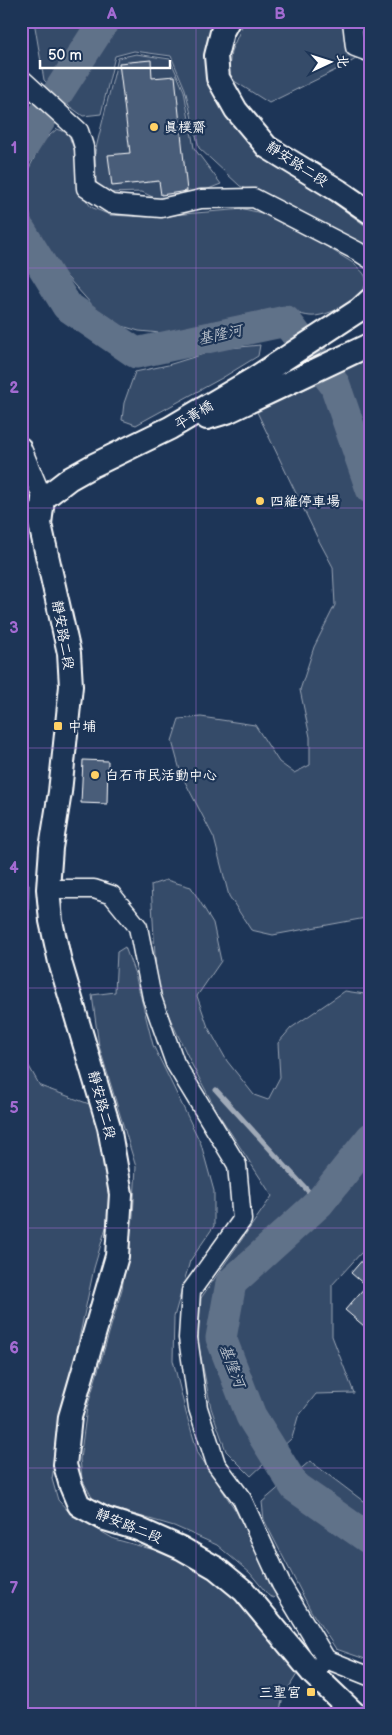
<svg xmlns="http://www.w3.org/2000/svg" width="392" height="1735" viewBox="0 0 392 1735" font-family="'Balsamiq Sans','LXGW WenKai TC',sans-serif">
  <rect width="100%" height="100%" fill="#1d3557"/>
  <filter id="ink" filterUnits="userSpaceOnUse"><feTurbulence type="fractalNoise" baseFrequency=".02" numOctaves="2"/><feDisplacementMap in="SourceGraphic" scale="10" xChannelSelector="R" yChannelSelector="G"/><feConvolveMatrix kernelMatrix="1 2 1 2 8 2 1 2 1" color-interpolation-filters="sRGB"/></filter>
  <g filter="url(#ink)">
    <path fill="#364b69" stroke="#9aa5b4" d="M34,21H222L210,47L267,155L366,226L371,237L367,243L361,244L240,186L199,148L185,89L171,56L134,51L115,56L101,114L83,116L69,106L44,80Z
      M247,21H371V50L344,66L269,103L228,77L231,51L243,24Z
      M136,54L170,59L184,91L194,148L221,184L193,195L165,203L142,192L105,193L96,182L95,152L118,58Z
      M57,129L68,133L76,155L79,190L91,207L110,215L147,217L244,209L279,217L353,263C357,267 364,272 366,278C370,298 325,318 310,316C300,315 289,310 280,307L238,324L182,335L139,331L122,326L93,306L58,267L31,220L26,196L28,170L43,141Z
      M260,345L258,356L222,378L136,425L122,420L124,403L135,372L168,365L220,349Z
      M371,358V917L273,935L251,930L229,896L214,838L181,774L172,741L179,719L201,717L255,725L279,762L294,773L310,765V737L300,690L314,647L335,605L333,567L318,539L257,412Z
      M21,878L29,885L28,927L21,937Z
      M166,880L191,887L213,923L221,961L197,996L208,1027L227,1061L254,1095L268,1100L280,1077L278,1043L291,1028L345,991L371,995V1242L332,1285V1336L354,1393L316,1394L298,1417L292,1438L251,1476L226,1451L211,1408L198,1342L201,1298L272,1196L219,1115L192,1065L157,991L151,885Z
      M125,947L135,974L153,1045L201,1144L214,1191V1226L190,1261L174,1317L173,1360L186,1413L198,1453L236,1511L270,1581L276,1596L274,1598L269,1596L250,1573L217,1545L174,1526L115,1509L94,1501L82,1479L80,1459L87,1408L122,1289L133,1217L136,1167L99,1046L92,995L115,992L117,952Z
      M21,1052L40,1086L92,1105L108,1180L109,1217L94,1268L59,1433L52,1479L58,1500L71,1514L114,1539L162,1552L204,1570L237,1598L299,1671L283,1697L279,1714H21Z
      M310,1461L371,1507V1661L336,1649L311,1611L264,1520L262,1502Z"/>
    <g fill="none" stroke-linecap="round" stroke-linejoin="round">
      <path stroke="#a0aab8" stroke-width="5" d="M216,1090L319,1203"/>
      <path stroke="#617289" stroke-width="31" d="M21,150L104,21
        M21,231L67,306L136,353L286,321L335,385L371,489
        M371,1138L319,1203L231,1283L221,1338L251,1416L295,1487L371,1540"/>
    </g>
    <path fill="#4a5d79" stroke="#fff" d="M151,60L152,78L175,76L187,191L161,195L159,181L112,186L108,155L130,153L119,63Z
      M83,760L108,761L107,804L81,803Z
      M371,1250V1318L364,1326L345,1310L366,1286L351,1273Z"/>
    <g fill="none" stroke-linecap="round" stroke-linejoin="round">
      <defs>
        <path id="minor" d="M352,21L355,47L371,53
          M21,80H23L79,131L84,147L86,188L111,204L161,208L201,199L254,198L357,251L371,260
          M21,446L43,499
          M48,889H94L112,895L138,927L152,998L175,1063L237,1165L242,1220L191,1291L188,1338L198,1408L216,1464L242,1499L281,1584L326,1659
          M318,1668L326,1659L371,1677"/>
        <path id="major" d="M228,21L222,32L216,56L218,78L236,110L267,147L339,191L371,213
          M207,418L227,412L371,344
          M355,1714L313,1674L244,1591L216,1568L181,1548L138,1529L105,1519L79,1505L71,1486L65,1465L70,1417L117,1256L121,1194L109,1127L60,962L51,921L48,889L51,848L60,792L71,686L69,653L40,524L43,499L69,479L94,465L170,428L255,378L359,310L371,299"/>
      </defs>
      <use href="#minor" stroke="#fff" stroke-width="21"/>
      <use href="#major" stroke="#fff" stroke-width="26"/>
      <use href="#minor" stroke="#1d3557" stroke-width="18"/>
      <use href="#major" stroke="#1d3557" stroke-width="22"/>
    </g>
  </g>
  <path fill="none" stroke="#a36bd2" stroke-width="1" stroke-opacity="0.55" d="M196,21V1714M21,268H371M21,508H371M21,748H371M21,988H371M21,1228H371M21,1468H371"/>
  <g fill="#ffd166" stroke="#1d3557" stroke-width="2">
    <circle cx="154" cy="127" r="5"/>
    <circle cx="260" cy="501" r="5"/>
    <rect x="53" y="721" width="10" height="10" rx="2.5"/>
    <circle cx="95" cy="775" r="5"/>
    <rect x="306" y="1687" width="10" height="10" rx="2.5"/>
  </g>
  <g text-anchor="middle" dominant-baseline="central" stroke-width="4.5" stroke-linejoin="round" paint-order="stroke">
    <g font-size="14" fill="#fff" stroke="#1d3557" text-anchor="start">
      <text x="164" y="127">真樸齋</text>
      <text x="270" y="501">四維停車場</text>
      <text x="68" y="726">中埔</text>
      <text x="105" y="775">白石市民活動中心</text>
      <text x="301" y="1692" text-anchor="end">三聖宮</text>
    </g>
    <g font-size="14" fill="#fff" stroke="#1d3557">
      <text transform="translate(297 164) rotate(33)">靜安路二段</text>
      <text transform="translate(194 415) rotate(-31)">平菁橋</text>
      <text transform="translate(63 635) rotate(80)">靜安路二段</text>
      <text transform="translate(102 1105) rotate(75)">靜安路二段</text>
      <text transform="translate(129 1526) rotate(22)">靜安路二段</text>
    </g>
    <g font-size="15" font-style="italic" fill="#b8c0ca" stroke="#1d3557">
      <text transform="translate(220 335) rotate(-12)">基隆河</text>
      <text transform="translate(232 1366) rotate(69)">基隆河</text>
    </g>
  </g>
  <rect width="392" height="1735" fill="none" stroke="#1d3557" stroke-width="55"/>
  <g transform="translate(330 62) rotate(86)" stroke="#1d3557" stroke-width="4" paint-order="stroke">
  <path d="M0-4L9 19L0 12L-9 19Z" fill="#ffffff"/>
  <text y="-8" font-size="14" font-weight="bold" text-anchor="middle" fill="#ffffff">北</text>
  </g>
  <path d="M40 60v8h130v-8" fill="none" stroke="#ffffff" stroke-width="2.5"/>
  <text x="48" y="60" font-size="15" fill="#ffffff" stroke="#1d3557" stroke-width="4" paint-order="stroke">50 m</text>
  <rect x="28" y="28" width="336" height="1680" fill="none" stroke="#a36bd2" stroke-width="2"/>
  <g font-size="16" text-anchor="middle" font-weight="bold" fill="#a36bd2">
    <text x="112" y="19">A</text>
    <text x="280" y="19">B</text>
    <text x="14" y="153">1</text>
    <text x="14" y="393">2</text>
    <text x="14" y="633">3</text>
    <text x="14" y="873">4</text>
    <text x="14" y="1113">5</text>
    <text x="14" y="1353">6</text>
    <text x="14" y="1593">7</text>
  </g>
</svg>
